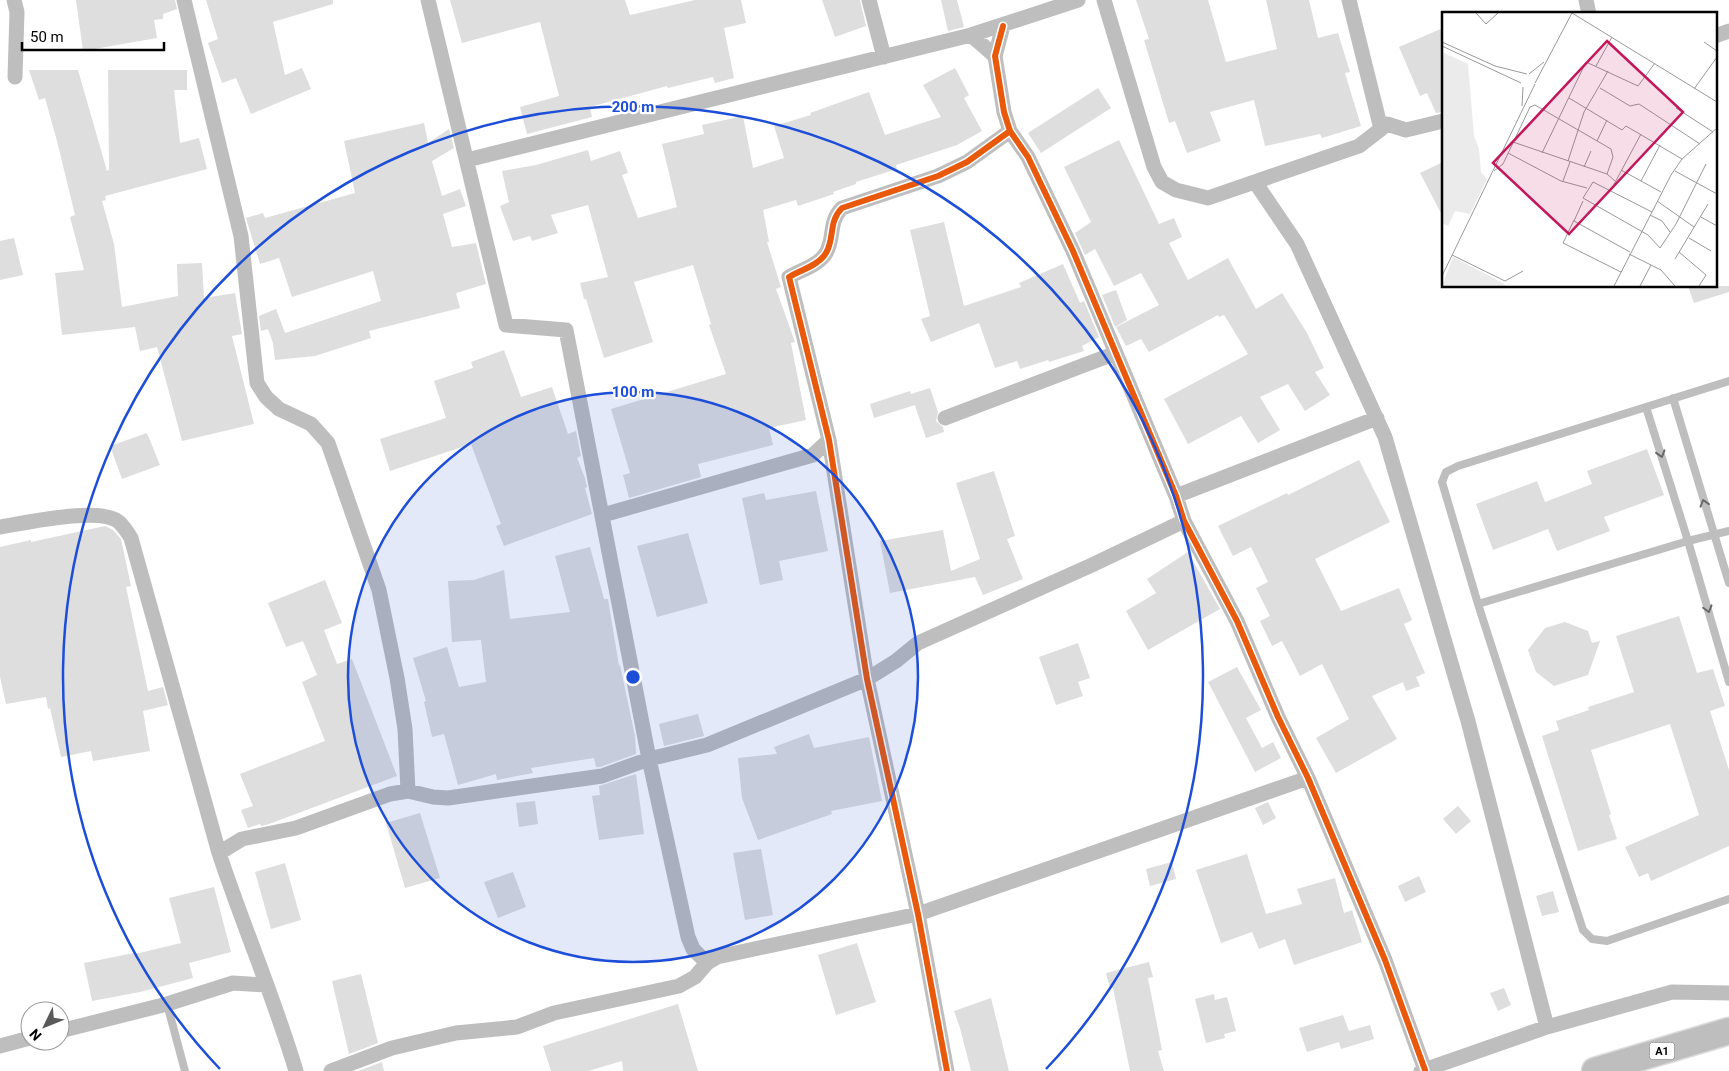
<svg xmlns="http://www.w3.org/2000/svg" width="1729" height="1071" viewBox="0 0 1729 1071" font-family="Roboto,sans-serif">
  <rect width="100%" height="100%" fill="#fff"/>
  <path fill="#dedede" d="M76,0H175L177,9L163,14V19L154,20L157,38L83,51Z
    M206,0H333V4L273,22L285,75L302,68L311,89L251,114L236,78L222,83L208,43L218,39Z
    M450,0H625L630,15L695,0H741L746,23L724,28L734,78L715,83L713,77L668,88L667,86L590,107L592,117L527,134L520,107L559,96L540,22L462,43Z
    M822,0H860L866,26L835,37Z
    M941,0H957L964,27L948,31Z
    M1136,0H1208L1226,62L1277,49L1266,0H1309L1318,38L1338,33L1350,72L1345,73L1361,126L1322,138L1320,134L1265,146L1254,100L1210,112L1221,141L1187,153L1175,121L1169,123L1144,40L1149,39Z
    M1443,28V112L1436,113L1427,93L1420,96L1399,47Z
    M955,68L969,95L964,98L982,131L957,145L896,165L897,169L856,182V184L833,192L834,194L798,206L796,200L763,210L769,242H767L781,287L776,289L795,342L791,343L806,420L769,428L773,445L698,464L701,477L629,498L623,475L630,473L611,409L726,374L709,325L711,324L693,265L634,282L653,342L604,358L586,299H584L580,283L608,277L588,205L551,215L558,233L532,241L530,236L513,241L500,206L509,202L502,171L536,165L588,150L591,161L620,151L628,173L622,175L638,218L677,207L662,144L704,134L702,125L743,116L753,168L784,158L774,126L811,115L810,113L869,92L885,135L941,117L923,85Z
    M29,70H78L107,171L109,170L108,70H187V90H174L180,143L199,138L207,169L105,196L106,200L102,201L114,244L122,307L178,296L177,264L202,263L204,298L235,293L242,334L232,336L254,424L182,441L157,347L140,351L135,327L62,335L55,273L84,270L70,217L75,215L57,141L45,98L39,100Z
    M1098,88L1111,108L1041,153L1028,133Z
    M424,123L428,143L449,129L454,148L432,161L442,196L460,189L466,206L443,214L452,247L476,243L486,284L456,293L460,308L369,331L371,338L315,356L275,360L273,343L268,329L261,331L259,316L276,309L285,333L381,301L373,271L292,297L279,258L260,264L246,218L263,213L265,218L355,193L344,141Z
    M1119,140L1159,224L1174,218L1182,237L1169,243L1188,280L1228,258L1256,309L1282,293L1307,333L1324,368L1315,372L1330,395L1305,411L1288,384L1260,397L1280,430L1258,443L1241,416L1188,444L1164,399L1248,354L1224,315L1219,317L1218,315L1149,352L1141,339L1126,346L1116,327L1159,305L1141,273L1114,286L1095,249L1085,255L1075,233L1091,222L1064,167Z
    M1443,162V217L1420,173Z
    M944,222L964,306L1021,287L1019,283L1063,264L1080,303L1084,301L1099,337L1082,346L1084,351L1049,362L1048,360L1020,369L1017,361L995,368L979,323L931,342L921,319L930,316L910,230Z
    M14,238L23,275L0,280V241Z
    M1688,286H1729V292L1694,303Z
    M1116,290L1127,320L1115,327L1102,295Z
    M504,350L521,397L552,387L568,434L576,431L581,456L577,458L585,478L587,487L585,488L592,514L504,546L496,526L501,524L471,444L390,471L380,439L446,418L434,381L473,368L471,362Z
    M930,388L938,412L936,421L943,427L944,432L926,438L911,394Z
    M910,391L915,405L874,418L870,404Z
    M147,433L160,465L122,479L110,446Z
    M1647,449L1664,495L1604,517L1610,531L1557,551L1548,529L1493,550L1476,504L1537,481L1545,502L1592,484L1587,471Z
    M1359,460L1390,522L1315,559L1341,611L1399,588L1412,620L1404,624L1425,673L1416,677L1420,686L1406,691L1403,682L1372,696L1397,739L1336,773L1316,738L1349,719L1322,664L1300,676L1282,641L1272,646L1260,621L1270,616L1256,588L1268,582L1251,547L1233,556L1218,526L1287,493L1288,495Z
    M994,471L1015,536L1007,539L1023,579L983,595L975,577L890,593L880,541L943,530L951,571L980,559L956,483Z
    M816,491L828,551L779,561L783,580L760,585L742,498L764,493L766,500Z
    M105,526L113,530L121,539L131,586L126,587L148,691L163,687L168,705L143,711L150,751L93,761L91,751L61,757L50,708L48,709L46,697L6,704L0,677V547L31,540V542Z
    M688,533L708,603L657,617L637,546Z
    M590,547L604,599H608L619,666L620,665L635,736L636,754L600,767H596L594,758L531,768L533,773L497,780L496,774L458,785L444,734L432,737L424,702L426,701L413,658L447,647L459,687L486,682L481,640L452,642L448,581L474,580L504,570L510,619L570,612L555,556Z
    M1188,552L1220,609L1148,650L1126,611L1156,593L1147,579Z
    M325,580L342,623L324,630L337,664L352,659L397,776L269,824L261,826L260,824L248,828L241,810L253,806L240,774L325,741L302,682L317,675L303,641L286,647L268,603Z
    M1679,616L1697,673L1713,669L1725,706L1710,711L1729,770V846L1651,881L1648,873L1639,877L1625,847L1699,815L1670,724L1591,750L1611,814L1609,815L1617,839L1578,851L1542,736L1559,730L1556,721L1589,710L1588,707L1634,692L1616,636Z
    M1565,622L1588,631L1592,643L1600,641L1588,675L1554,686L1536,672L1528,650L1545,628Z
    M1078,643L1090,678L1078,682L1083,696L1056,705L1039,657Z
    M1237,667L1261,710L1246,718L1262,748L1273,742L1281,758L1255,772L1208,682Z
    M698,714L704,736L664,746L659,724Z
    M809,734L814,748L869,737L882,801L831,811L832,814L758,840L742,798L738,758L777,754L774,747Z
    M636,774L644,834L599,840L592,796L600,795L599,786Z
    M535,801L538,824L519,827L516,803Z
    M1268,802L1276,818L1263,825L1255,808Z
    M1458,806L1471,821L1456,834L1443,819Z
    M420,813L440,878L405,888L386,823Z
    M761,849L773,915L745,920L733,853Z
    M1247,854L1266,914L1302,904L1297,889L1335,878L1344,913L1352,910L1362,942L1294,965L1285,939L1259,949L1252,932L1221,943L1196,870Z
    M1172,862L1176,879L1150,886L1146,869Z
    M285,863L301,920L271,929L255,872Z
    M513,872L526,907L498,918L484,882Z
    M1419,876L1426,892L1405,902L1398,886Z
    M214,887L231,952L189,963L193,978L140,992L92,1001L84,963L134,953L135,954L181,943L169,898Z
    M1553,891L1559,912L1542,916L1536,896Z
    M857,943L876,1002L836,1015L818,955Z
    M1149,962L1153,977L1148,978L1162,1050L1158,1051L1164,1071H1130L1113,988H1110L1106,973Z
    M361,974L378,1043L349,1054L332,981Z
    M1504,988L1511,1005L1498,1011L1490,993Z
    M1214,994L1215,1000L1227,997L1236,1031L1224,1034L1225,1038L1206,1043L1195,999Z
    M991,998L1009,1071H971L960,1028L954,1011Z
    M678,1004L698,1071H623L622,1061L588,1071H551L543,1046Z
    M1343,1015L1349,1031L1370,1025L1374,1039L1341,1049L1339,1042L1307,1052L1299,1028Z
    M382,1062L384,1071H358Z"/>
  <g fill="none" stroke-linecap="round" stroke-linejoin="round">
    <defs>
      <path id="trunk" d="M1595,1071L1729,1031"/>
    </defs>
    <use href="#trunk" stroke="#dbdbdb" stroke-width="29"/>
    <path stroke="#bebebe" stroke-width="8" d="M1729,381L1458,466L1446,472L1442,482L1478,604L1583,930L1592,939L1607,941L1729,899
      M1673,398L1729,583
      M1646,407L1688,541L1729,682
      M1478,604L1688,541L1729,531
      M167,1004L185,1071"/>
    <path stroke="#bebebe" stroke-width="15" d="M14,0L17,12L15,77
      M184,0L241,236L257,383L266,397L279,409L311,424L328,443L379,590L397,678L405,729L408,791
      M428,0L506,325L566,330L649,759L688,937L693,949L707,963
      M869,0L884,57
      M1104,0L1154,167L1162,182L1176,190L1208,198L1359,146L1381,129L1349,0
      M1586,0L1589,14
      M1003,26L995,56L1004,112L1010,131L1028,157L1073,251L1176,496L1184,521L1237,621L1278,717L1308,778L1385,960L1425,1070
      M971,35L995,56
      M1715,36L1729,31
      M1381,129L1387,124L1406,130L1443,121
      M467,160L971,35L1078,0
      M1255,182L1297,244L1385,437L1468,721L1547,1027
      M945,418L1116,353
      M1176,496L1377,418
      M603,515L813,455L829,440
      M0,527C25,523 101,506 119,522C124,527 128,533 131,538L219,853C243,926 274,997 296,1071
      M219,853L242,839L296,828L390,794L408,791L433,797L448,798L602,776L649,759L707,745L867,679L896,661L918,643L1092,565L1184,521
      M60,1031L167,1004L233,983L266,985
      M0,1046L30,1038
      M331,1071L392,1048L456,1033L517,1027L554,1013L679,986L695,977L707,963L717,957L918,914L1308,778
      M947,1071L918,914L867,679L829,440L789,277C801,270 819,265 826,253C835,238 828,222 842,208L938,176L967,162L1010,131
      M1421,1071L1547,1027L1672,992L1729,993"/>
    <use href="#trunk" stroke="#bebebe" stroke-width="26"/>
    <defs>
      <path id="cycleway" d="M1003,26L995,56L1004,112L1010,131L1028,157L1073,251L1176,496L1184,521L1237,621L1278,717L1308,778L1385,960L1425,1070
        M947,1071L918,914L867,679L829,440L789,277C801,270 819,265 826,253C835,238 828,222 842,208L938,176L967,162L1010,131"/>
    </defs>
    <use href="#cycleway" stroke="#fff" stroke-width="9"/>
    <use href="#cycleway" stroke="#e8590c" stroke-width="6"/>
  </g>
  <defs><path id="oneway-chevron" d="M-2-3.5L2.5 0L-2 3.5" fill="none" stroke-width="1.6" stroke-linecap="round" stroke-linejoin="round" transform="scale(1.25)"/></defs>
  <g stroke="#686868">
    <use href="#oneway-chevron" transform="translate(1661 454) rotate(73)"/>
    <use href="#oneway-chevron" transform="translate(1704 503) rotate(-107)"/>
    <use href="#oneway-chevron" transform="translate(1708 609) rotate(74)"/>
  </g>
  <circle cx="633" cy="677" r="285" fill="#1d4ed8" fill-opacity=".12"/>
  <g fill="none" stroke="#1d4ed8" stroke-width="2.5">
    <circle cx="633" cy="677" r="285"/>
    <path d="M220 1069A570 570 0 1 1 1046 1069"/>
  </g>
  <g text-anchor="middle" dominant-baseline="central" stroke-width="4.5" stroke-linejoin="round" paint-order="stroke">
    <rect fill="#fff" stroke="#4c4c4c" stroke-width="1" x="1649.5" y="1042.5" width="25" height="17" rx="4"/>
    <g font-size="11" font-weight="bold" fill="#000">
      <text x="1662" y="1051">A1</text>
    </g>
  </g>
  <g transform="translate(1442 12)">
    <rect width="275" height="275" fill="#fff"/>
    <path d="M0,40L26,52L32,124L37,137L39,160L45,167L28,202L13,199L6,214L0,211ZM11,245L59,270L64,274H0Z" fill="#ebebeb"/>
    <path fill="none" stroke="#999" stroke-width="1" d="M34,1L44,12L56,1M130,1L275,90M0,30L53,54L85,62M262,30L275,39M0,34L79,71M154,54L170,25M87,62L102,50M93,71L130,1M158,76L188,94L197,92L258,132M252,77L275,45M127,86L180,118L184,114L240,147M80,94L81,75M234,96L271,120M155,129L165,108M71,130L165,162L173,169M66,141L119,169L145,176M100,141L144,50L196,74L213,51M126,149L142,100L166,59M142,155L149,139M179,158L219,180M52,159L61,152L88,95L93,93L169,137L171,145L165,162M233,159L275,182M121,169L128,150M199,169L218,133M169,178L199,122M141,189L132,209L188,240M215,189L252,215M210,200L151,170L141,186L206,223L218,236L234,212L264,152M208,203L220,209L228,220M259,205L275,214M132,208L121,231L179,260M247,226L269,239M237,240L264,263L257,274M187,242L219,258L233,274M10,243L63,269L81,259M233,247L266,192M0,264L93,72M172,274L229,163L240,147L275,116M198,274L209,253"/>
    <path fill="#c2185b" fill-opacity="0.15" stroke="#c2185b" stroke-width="2.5" d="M165,29L241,100L127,222L51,151Z"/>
    <rect width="275" height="275" fill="none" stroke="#000" stroke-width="2.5"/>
  </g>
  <circle cx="633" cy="677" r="8" fill="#1d4ed8" stroke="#fff" stroke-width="2.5"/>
  <g font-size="15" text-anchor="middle" font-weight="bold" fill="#1d4ed8" stroke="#fff" stroke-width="4.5" stroke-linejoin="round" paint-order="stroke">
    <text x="633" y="112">200 m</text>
    <text x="633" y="397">100 m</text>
  </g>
  <g transform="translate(45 1026) rotate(227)"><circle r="24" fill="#ffffff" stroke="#999999"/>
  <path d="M0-4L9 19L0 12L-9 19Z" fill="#595959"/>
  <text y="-8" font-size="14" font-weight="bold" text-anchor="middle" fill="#000000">N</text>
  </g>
  <path d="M22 42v8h142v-8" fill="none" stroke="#000000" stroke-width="2.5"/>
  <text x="30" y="42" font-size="15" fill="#000000" stroke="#ffffff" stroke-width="4" paint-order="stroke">50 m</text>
</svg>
